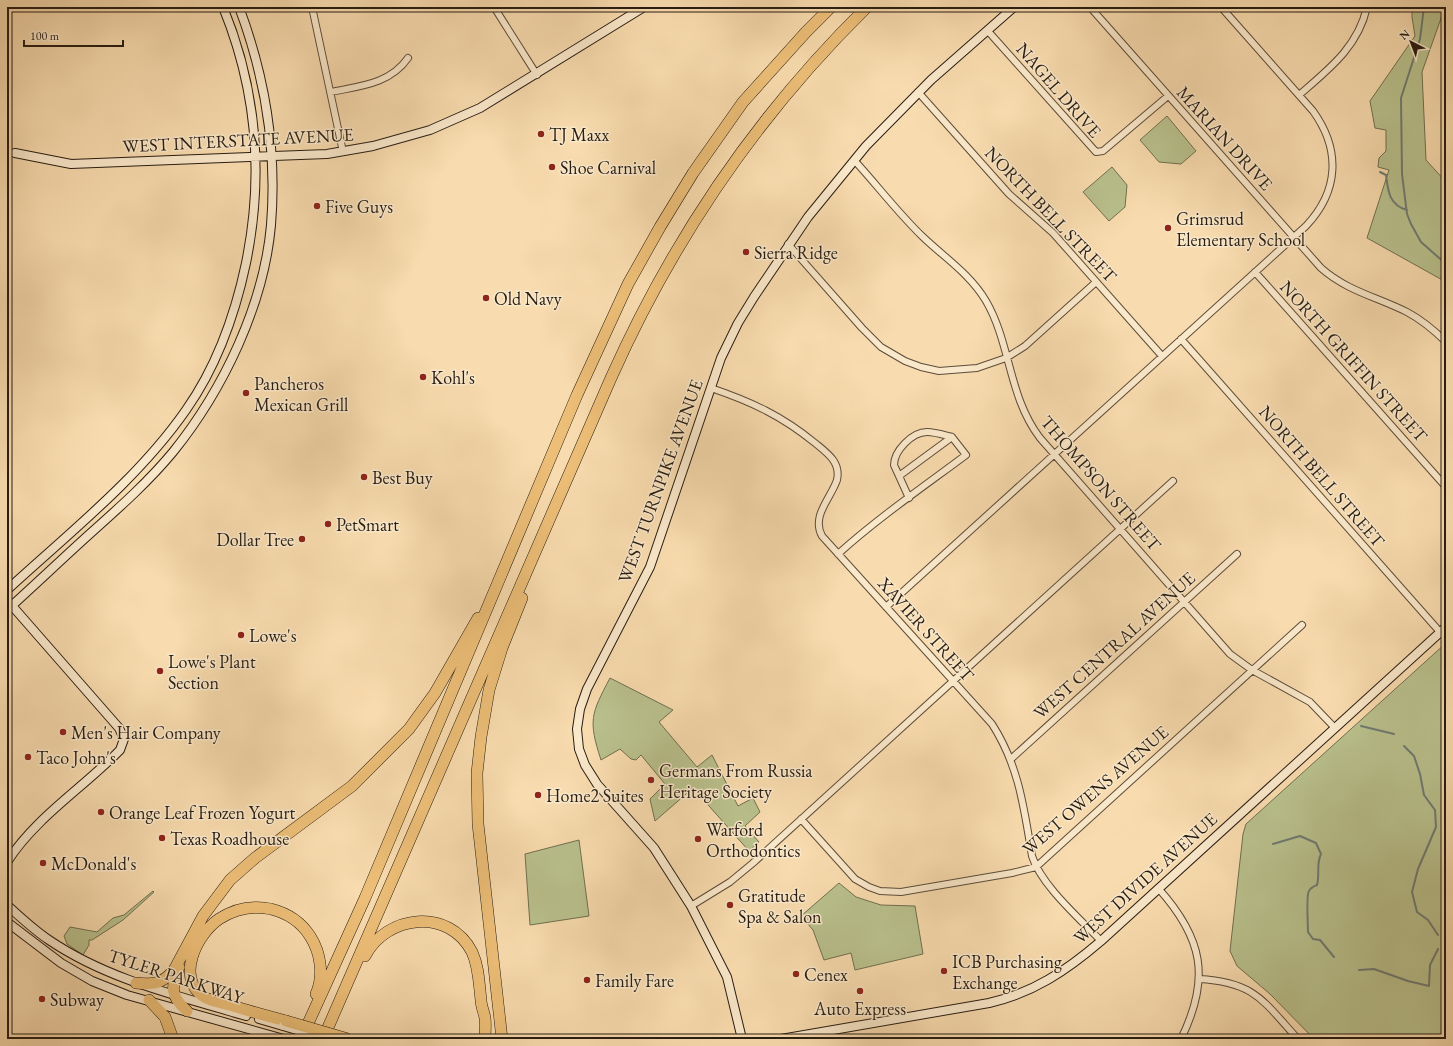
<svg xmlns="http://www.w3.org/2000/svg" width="1453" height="1046" viewBox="0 0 1453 1046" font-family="'EB Garamond',serif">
  <rect width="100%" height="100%" fill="#f8dbae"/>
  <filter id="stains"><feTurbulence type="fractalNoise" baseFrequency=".005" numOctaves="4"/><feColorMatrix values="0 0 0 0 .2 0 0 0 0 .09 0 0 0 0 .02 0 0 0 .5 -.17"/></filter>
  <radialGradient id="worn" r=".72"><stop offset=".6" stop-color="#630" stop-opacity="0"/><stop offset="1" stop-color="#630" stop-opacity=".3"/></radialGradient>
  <path fill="#b9c18d" stroke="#706f50" d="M1412,7H1445L1422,72L1426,160L1446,182V282L1367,238L1389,170L1378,167L1379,158L1386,151V130L1375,128L1370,101L1415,36L1412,17Z
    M1167,116L1196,151L1181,164L1159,162L1140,140Z
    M1112,167L1127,185L1125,207L1109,221L1083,192Z
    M1446,643V1039H1314L1270,994L1237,966L1230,951L1243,834L1246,824Z
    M610,678L673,710L659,722L697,767L712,755L738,806L753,798L760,812L745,826L759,842L749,851L693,788L655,821L650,799L665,784L641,755L636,760L631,759L620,749L601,760C588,720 591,714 610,678Z
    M579,840L589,916L530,925L525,854Z
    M839,883L856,897L881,905L915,906L923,954L855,970L851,953L824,960L813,930L801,916Z
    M153,891L154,892L123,920L92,940H89V945L83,955L67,944L64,936L70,927L97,932L113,918L124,915Z"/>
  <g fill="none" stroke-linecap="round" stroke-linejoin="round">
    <path stroke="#707b74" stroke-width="2" d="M1424,7L1420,39L1401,98L1402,174L1407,214L1411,224L1421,242L1446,264
      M1380,172L1386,175C1388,191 1389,205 1407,210
      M1361,726L1394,734
      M1404,746L1414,756L1420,774L1424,795L1435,810L1436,827L1418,869L1412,892L1417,912L1428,920L1438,935
      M1273,844L1300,836L1316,843L1321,854C1316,864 1320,874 1317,885C1315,886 1310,888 1309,891C1306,894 1308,926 1308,932L1313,939L1320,940L1334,957
      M1359,970L1374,969L1408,981L1429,986L1430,965L1438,949"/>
    <defs>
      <path id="street" d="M312,7L343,152
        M494,7L537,75
        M1090,7L1321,268C1347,291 1377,297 1407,312C1422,320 1434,330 1446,342
        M987,30L1096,152L1103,151L1168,96
        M331,92C360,86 390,84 408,58
        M918,92L1009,194L1053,233L1162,356
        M1299,95C1329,69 1358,47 1367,7
        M854,160C877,185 898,213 923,237C945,258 970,274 986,301C1011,344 1008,396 1040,438L1230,654L1252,670L1310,702L1335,728
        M788,244L862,328L881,347L905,361L921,367L939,371L977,368L1006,358L1025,346L1096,282
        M1255,272L1446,487
        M1181,339L1440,632
        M711,388C752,402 782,416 815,443C827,453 841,462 837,480C831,498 811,516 822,536L992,724C1019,766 1024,808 1032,856C1041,885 1079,918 1101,941
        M899,476L952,437
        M838,554C878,518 923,487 966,455L952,437C944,435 935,432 927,432C912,432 894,451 894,465L909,498
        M886,607L1306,226C1339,191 1341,150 1313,111L1221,7
        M1011,759L1237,554
        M801,819L855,879L869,887L880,891L901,892L1012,873L1036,867L1302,625
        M1158,888C1203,938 1211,978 1181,1039
        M691,906L730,882L753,863L1173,481
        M1199,979C1255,982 1263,1001 1298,1039"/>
      <path id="secondary" d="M15,153L71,164L327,154L373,146L430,130L480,108L644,7
        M7,590C69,533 138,479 186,410C217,366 235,315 246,263C264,175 257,90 223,7
        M7,600L119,728L124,739L120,750C83,788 36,817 7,862
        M7,610C36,584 64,557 93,531C121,506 149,481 173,452C223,390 264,305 271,225C277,151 265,76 239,7
        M7,905C20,917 34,930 49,940C108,980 179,996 246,1016
        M7,922L61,963L92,981L127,995L284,1039
        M259,1019L283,1026
        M742,1039L727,977L691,906L654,848L597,784L585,765L579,749L577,729L580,709L587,689L650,567L721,358L738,323L754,297L808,217L866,146L931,80L1014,7
        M781,1039L989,1003C1033,993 1066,971 1101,941L1446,627"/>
      <path id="highway" d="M365,956C386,915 449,907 472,952C479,967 479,984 481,1000C481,1006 484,1012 485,1018C486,1024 485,1032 485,1039
        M179,967C171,987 170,996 187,1011
        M136,983C153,985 162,984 174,970L203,916L230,880L255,858L352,786L409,729L435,693L478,618
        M149,1000L165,1017L173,1039
        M286,1021C267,1016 248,1011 230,1005C222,1003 211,1001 204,997C175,978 197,934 219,919C234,909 252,905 271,909C287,913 301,922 310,936C321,953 324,976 316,994
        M301,1039L365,898L577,395L628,284L660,227L693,173L743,102L806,32L831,7
        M323,1039L611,378C673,239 758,114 867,7
        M502,1039L478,824L477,773L481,737L489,690L502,648L522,598"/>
    </defs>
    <use href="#street" stroke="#5c4c3a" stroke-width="8"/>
    <use href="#secondary" stroke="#281d13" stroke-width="10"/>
    <use href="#highway" stroke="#281d13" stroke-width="12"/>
    <use href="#street" stroke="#fae8ca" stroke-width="6"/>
    <use href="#secondary" stroke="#fae8ca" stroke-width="8"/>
    <use href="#highway" stroke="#ecbe77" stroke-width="11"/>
    <defs>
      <path id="secondary-bridge" d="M283,1026L327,1039"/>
      <path id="highway-bridge" d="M286,1021L348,1039"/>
    </defs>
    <use href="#secondary-bridge" stroke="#281d13" stroke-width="10" stroke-linecap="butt"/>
    <use href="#highway-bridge" stroke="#281d13" stroke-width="12" stroke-linecap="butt"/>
    <use href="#secondary-bridge" stroke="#fae8ca" stroke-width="8"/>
    <use href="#highway-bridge" stroke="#ecbe77" stroke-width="11"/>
  </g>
  <g fill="#8f2418" stroke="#fae8ca" stroke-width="1.5">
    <circle cx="541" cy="134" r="4"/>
    <circle cx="552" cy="167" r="4"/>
    <circle cx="317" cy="206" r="4"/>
    <circle cx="1168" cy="228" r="4"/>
    <circle cx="746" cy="252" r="4"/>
    <circle cx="486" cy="298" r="4"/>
    <circle cx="423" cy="377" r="4"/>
    <circle cx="246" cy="393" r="4"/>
    <circle cx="364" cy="477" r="4"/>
    <circle cx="328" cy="524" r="4"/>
    <circle cx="302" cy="539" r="4"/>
    <circle cx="241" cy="635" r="4"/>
    <circle cx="160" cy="671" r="4"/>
    <circle cx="63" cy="732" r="4"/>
    <circle cx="28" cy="757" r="4"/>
    <circle cx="651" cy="780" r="4"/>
    <circle cx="538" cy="795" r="4"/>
    <circle cx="101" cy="812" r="4"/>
    <circle cx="162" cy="838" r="4"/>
    <circle cx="698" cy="839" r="4"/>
    <circle cx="43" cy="863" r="4"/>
    <circle cx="730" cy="905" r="4"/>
    <circle cx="944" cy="971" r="4"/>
    <circle cx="796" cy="974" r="4"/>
    <circle cx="587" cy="980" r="4"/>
    <circle cx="860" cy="991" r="4"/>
    <circle cx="42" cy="999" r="4"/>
  </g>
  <g text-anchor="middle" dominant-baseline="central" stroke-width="3" stroke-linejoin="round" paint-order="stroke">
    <g font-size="18" fill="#281d13" stroke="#fae8ca">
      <text transform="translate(1059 90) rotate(49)">NAGEL DRIVE</text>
      <text transform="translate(1225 138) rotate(48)">MARIAN DRIVE</text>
      <text transform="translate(238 140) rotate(-3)">WEST INTERSTATE AVENUE</text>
      <text transform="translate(1051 214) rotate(46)">NORTH BELL STREET</text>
      <text transform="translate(1354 361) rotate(48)">NORTH GRIFFIN STREET</text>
      <text transform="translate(1322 476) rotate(49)">NORTH BELL STREET</text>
      <text transform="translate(660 481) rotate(-70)">WEST TURNPIKE AVENUE</text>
      <text transform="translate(1101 483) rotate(49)">THOMPSON STREET</text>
      <text transform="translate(926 629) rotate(48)">XAVIER STREET</text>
      <text transform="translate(1114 645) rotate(-42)">WEST CENTRAL AVENUE</text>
      <text transform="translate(1095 790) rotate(-41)">WEST OWENS AVENUE</text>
      <text transform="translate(1145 878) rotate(-42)">WEST DIVIDE AVENUE</text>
      <text transform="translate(176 976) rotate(18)">TYLER PARKWAY</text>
    </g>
    <g font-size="18" fill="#281d13" stroke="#fae8ca" text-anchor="start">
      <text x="549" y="134">TJ Maxx</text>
      <text x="560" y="167">Shoe Carnival</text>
      <text x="325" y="206">Five Guys</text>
      <text x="1176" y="218">Grimsrud<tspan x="1176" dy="21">Elementary School</tspan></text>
      <text x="754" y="252">Sierra Ridge</text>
      <text x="494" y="298">Old Navy</text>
      <text x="431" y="377">Kohl's</text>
      <text x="254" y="383">Pancheros<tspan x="254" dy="21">Mexican Grill</tspan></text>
      <text x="372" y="477">Best Buy</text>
      <text x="336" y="524">PetSmart</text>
      <text x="294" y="539" text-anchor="end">Dollar Tree</text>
      <text x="249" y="635">Lowe's</text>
      <text x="168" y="661">Lowe's Plant<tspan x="168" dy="21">Section</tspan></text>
      <text x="71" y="732">Men's Hair Company</text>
      <text x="36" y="757">Taco John's</text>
      <text x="659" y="770">Germans From Russia<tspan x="659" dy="21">Heritage Society</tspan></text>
      <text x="546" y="795">Home2 Suites</text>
      <text x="109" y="812">Orange Leaf Frozen Yogurt</text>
      <text x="706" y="829">Warford<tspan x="706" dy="21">Orthodontics</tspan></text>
      <text x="170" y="838">Texas Roadhouse</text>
      <text x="51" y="863">McDonald's</text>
      <text x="738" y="895">Gratitude<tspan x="738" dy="21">Spa &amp; Salon</tspan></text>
      <text x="952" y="961">ICB Purchasing<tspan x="952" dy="21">Exchange</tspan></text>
      <text x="804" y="974">Cenex</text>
      <text x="595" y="980">Family Fare</text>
      <text x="50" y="999">Subway</text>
      <text x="860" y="1008" text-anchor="middle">Auto Express</text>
    </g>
  </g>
  <rect width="1453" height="1046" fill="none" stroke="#f8dbae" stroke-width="24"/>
  <rect x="8" y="8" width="1437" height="1030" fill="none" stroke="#281d13" stroke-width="2"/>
  <rect x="12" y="12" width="1429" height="1022" fill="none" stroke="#281d13"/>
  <g transform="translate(1411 42) rotate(318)" stroke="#fae8ca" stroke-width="3" paint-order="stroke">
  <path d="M0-3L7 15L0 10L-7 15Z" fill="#281d13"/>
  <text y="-6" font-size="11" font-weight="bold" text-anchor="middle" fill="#281d13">N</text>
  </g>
  <path d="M24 40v6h99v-6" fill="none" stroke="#281d13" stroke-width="2"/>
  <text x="30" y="40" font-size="12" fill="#281d13" stroke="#fae8ca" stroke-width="3" paint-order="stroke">100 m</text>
  <rect width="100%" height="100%" filter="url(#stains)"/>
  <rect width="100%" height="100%" fill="url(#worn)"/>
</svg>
